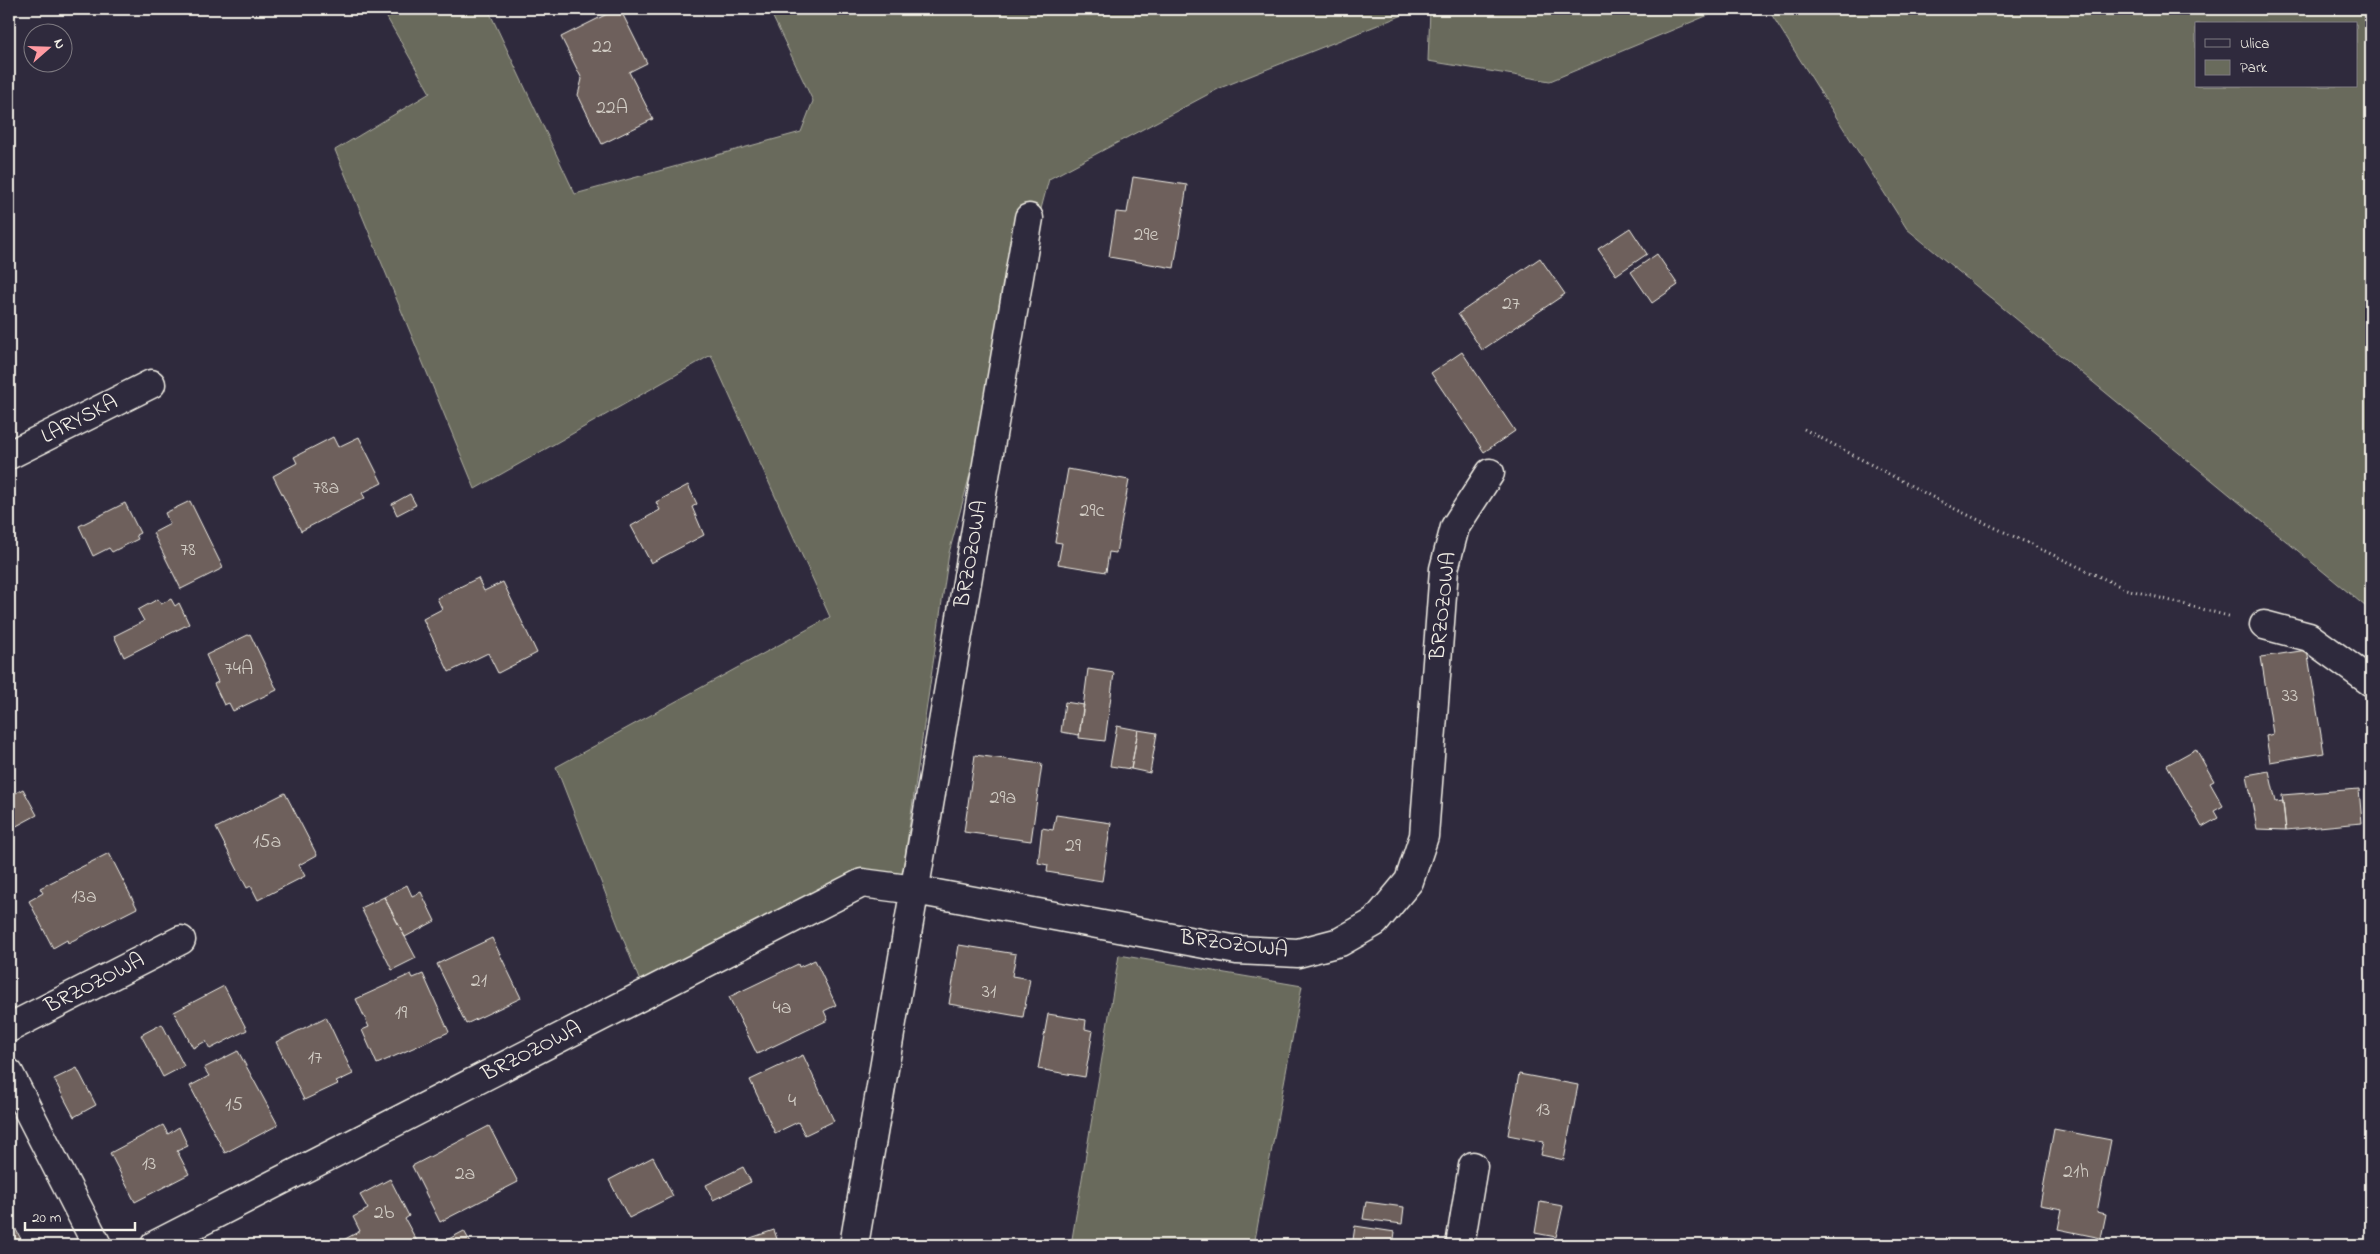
<svg xmlns="http://www.w3.org/2000/svg" width="2380" height="1254" viewBox="0 0 2380 1254" font-family="'Indie Flower',sans-serif">
  <rect width="100%" height="100%" fill="#2f2a3d"/>
  <filter id="ink" filterUnits="userSpaceOnUse"><feTurbulence type="fractalNoise" baseFrequency=".02" numOctaves="2"/><feDisplacementMap in="SourceGraphic" scale="10" xChannelSelector="R" yChannelSelector="G"/><feConvolveMatrix kernelMatrix="1 2 1 2 8 2 1 2 1" color-interpolation-filters="sRGB"/></filter>
  <g filter="url(#ink)">
    <path fill="#696b5c" stroke="#aeaea2" fill-rule="evenodd" d="M382,9H488L575,194L801,132L813,101L769,9H1418L1220,88L1049,179L949,553L902,877L646,997L556,767L830,617L711,355L475,489L335,150L430,93Z
      M1430,9H1723L1550,81L1428,61Z
      M1768,9H2371V611L1907,229ZM2196,24H2356V86H2196Z
      M1119,955L1302,986L1254,1245H1071Z"/>
    <path fill="#6e615c" stroke="#f4f1e8" d="M617,9H620L647,63L629,72L653,119L602,144L578,95L582,79L561,37Z
      M1133,177L1187,185L1174,268L1109,257L1116,212L1127,213Z
      M1630,228L1647,254L1616,275L1598,249Z
      M1657,254L1678,285L1652,303L1631,272Z
      M1540,258L1565,294L1482,350L1458,314Z
      M1462,352L1515,431L1484,452L1431,373Z
      M333,437L338,447L359,437L382,483L362,493L365,498L301,531L273,476L297,463L294,457Z
      M1068,469L1129,480L1116,553L1109,552L1106,572L1058,564L1062,543L1055,542Z
      M688,485L697,504L692,507L704,535L651,563L631,526L660,510L656,502Z
      M410,494L416,505L397,515L392,504Z
      M190,501L223,568L181,589L153,533L170,524L165,513Z
      M125,503L140,533L136,535L138,539L112,552L109,548L93,556L79,526Z
      M478,578L484,591L503,582L537,653L498,673L488,653L449,672L423,619L442,609L437,598Z
      M158,599L161,604L171,599L175,606L179,603L189,624L124,657L114,636L144,621L138,610Z
      M250,634L277,690L233,711L229,703L224,705L214,684L218,682L206,655Z
      M2307,650L2324,753L2270,762L2266,736L2273,734L2261,657Z
      M1088,669L1114,673L1105,741L1079,738Z
      M1065,702L1084,705L1079,735L1061,732Z
      M1117,726L1138,730L1131,769L1110,766Z
      M1138,730L1157,733L1150,773L1131,769Z
      M2196,749L2214,781L2210,783L2223,806L2214,811L2218,818L2202,827L2167,765Z
      M975,755L1042,764L1031,841L964,832Z
      M2269,771L2276,802L2283,801L2286,830L2257,829L2247,775Z
      M9,789L12,795L23,789L37,815L9,830Z
      M2359,789L2362,823L2286,830L2282,795Z
      M285,793L317,855L299,865L305,876L258,900L251,886L247,888L216,828Z
      M1056,815L1111,823L1102,881L1047,872L1048,865L1038,863L1042,828L1053,830Z
      M109,853L137,908L68,943L67,940L53,948L29,901L43,893L40,888Z
      M407,885L412,896L421,892L435,921L405,937L384,897Z
      M384,897L416,958L392,970L361,908Z
      M492,938L521,998L466,1024L437,964Z
      M959,945L1016,954L1012,976L1030,979L1023,1017L949,1004Z
      M815,960L836,1005L824,1011L828,1020L757,1054L729,997L798,964L799,967Z
      M411,974L413,978L423,974L449,1032L377,1064L362,1030L369,1027L356,999Z
      M224,986L247,1030L210,1049L206,1041L193,1048L174,1012Z
      M1048,1014L1086,1020L1085,1029L1093,1031L1085,1077L1038,1069Z
      M326,1017L353,1074L336,1082L338,1084L304,1100L276,1042Z
      M162,1024L184,1066L163,1077L141,1035Z
      M238,1051L278,1125L225,1153L190,1086L209,1076L204,1068Z
      M803,1055L834,1121L805,1135L798,1122L775,1133L750,1080Z
      M77,1068L96,1105L74,1117L54,1079Z
      M1519,1074L1578,1085L1564,1160L1541,1155L1544,1142L1508,1135Z
      M163,1125L168,1134L179,1127L188,1146L177,1151L189,1174L135,1202L110,1153Z
      M489,1126L518,1182L440,1222L412,1166Z
      M2054,1129L2111,1140L2097,1212L2106,1214L2101,1238L2058,1229L2062,1209L2040,1205Z
      M653,1157L673,1196L629,1218L609,1180Z
      M743,1167L751,1182L713,1200L706,1185Z
      M390,1179L409,1216L405,1219L419,1245H337L336,1244L360,1231L353,1217L368,1209L360,1195Z
      M1366,1202L1404,1207L1402,1224L1363,1219Z
      M1540,1202L1563,1206L1556,1237L1535,1233Z
      M9,1216L24,1245H9Z
      M1355,1226L1395,1232L1393,1245H1362V1241L1353,1240Z
      M774,1230L779,1245H730Z
      M464,1231L472,1245H445L443,1242Z"/>
    <g fill="none" stroke-linecap="round" stroke-linejoin="round">
      <defs>
        <path id="street" d="M9,455L151,384
          M2264,625L2309,637L2371,682
          M9,1028L181,940
          M9,1073L97,1245
          M155,1245L862,883L915,890L1237,950L1298,953L1340,942L1375,922L1409,881L1424,836L1444,569L1455,527L1490,473
          M854,1245L1029,218
          M1460,1245L1473,1166"/>
      </defs>
      <use href="#street" stroke="#f4f1e8" stroke-width="31"/>
      <path stroke="#f4f1e8" stroke-width="3" stroke-dasharray="1 4" stroke-linecap="butt" d="M1804,429L1953,508L2126,589L2232,617"/>
      <use href="#street" stroke="#2f2a3d" stroke-width="28"/>
    </g>
  </g>
  <g text-anchor="middle" dominant-baseline="central" stroke-width="4.5" stroke-linejoin="round" paint-order="stroke">
    <g font-size="20" fill="#d2cdc5">
      <text x="602" y="47">22</text>
      <text x="612" y="108">22A</text>
      <text x="1146" y="235">29e</text>
      <text x="1511" y="304">27</text>
      <text x="326" y="488">78a</text>
      <text x="1092" y="511">29c</text>
      <text x="188" y="550">78</text>
      <text x="239" y="669">74A</text>
      <text x="2290" y="696">33</text>
      <text x="1003" y="798">29a</text>
      <text x="267" y="842">15a</text>
      <text x="1073" y="846">29</text>
      <text x="84" y="897">13a</text>
      <text x="479" y="981">21</text>
      <text x="989" y="992">31</text>
      <text x="782" y="1008">4a</text>
      <text x="401" y="1013">19</text>
      <text x="315" y="1058">17</text>
      <text x="792" y="1101">4</text>
      <text x="234" y="1105">15</text>
      <text x="1543" y="1110">13</text>
      <text x="149" y="1164">13</text>
      <text x="2076" y="1172">21h</text>
      <text x="465" y="1174">2a</text>
      <text x="384" y="1213">2b</text>
    </g>
    <g font-size="22" fill="#f4f1e8" stroke="#2f2a3d">
      <text transform="translate(80 420) rotate(-27)">LARYSKA</text>
      <text transform="translate(972 554) rotate(-80)">BRZOZOWA</text>
      <text transform="translate(1444 606) rotate(-84)">BRZOZOWA</text>
      <text transform="translate(1234 945) rotate(7)">BRZOZOWA</text>
      <text transform="translate(95 984) rotate(-27)">BRZOZOWA</text>
      <text transform="translate(532 1052) rotate(-27)">BRZOZOWA</text>
    </g>
  </g>
  <rect width="2380" height="1254" fill="none" stroke="#2f2a3d" stroke-width="30"/>
  <rect x="15" y="15" width="2350" height="1224" fill="none" stroke="#f4f1e8" stroke-width="2" filter="url(#ink)"/>
  <rect x="2195" y="22" width="162" height="65" fill="#2f2a3d" stroke="#7e7a81"/>
  <rect x="2205" y="39" width="25" height="8" fill="#2f2a3d" stroke="#7e7a81"/>
  <text x="2240" y="48" font-size="15" fill="#f4f1e8">Ulica</text>
  <rect x="2205" y="60" width="25" height="15" fill="#696b5c" stroke="#7e7a81"/>
  <text x="2240" y="72" font-size="15" fill="#f4f1e8">Park</text>
  <g transform="translate(48 48) rotate(70)"><circle r="24" fill="#2f2a3d" stroke="#7e7a81"/>
  <path d="M0-4L9 19L0 12L-9 19Z" fill="#ff9aa2"/>
  <text y="-8" font-size="14" font-weight="bold" text-anchor="middle" fill="#f4f1e8">N</text>
  </g>
  <path d="M25 1222v8h110v-8" fill="none" stroke="#f4f1e8" stroke-width="2.5"/>
  <text x="32" y="1222" font-size="15" fill="#f4f1e8" stroke="#2f2a3d" stroke-width="4" paint-order="stroke">20 m</text>
</svg>
